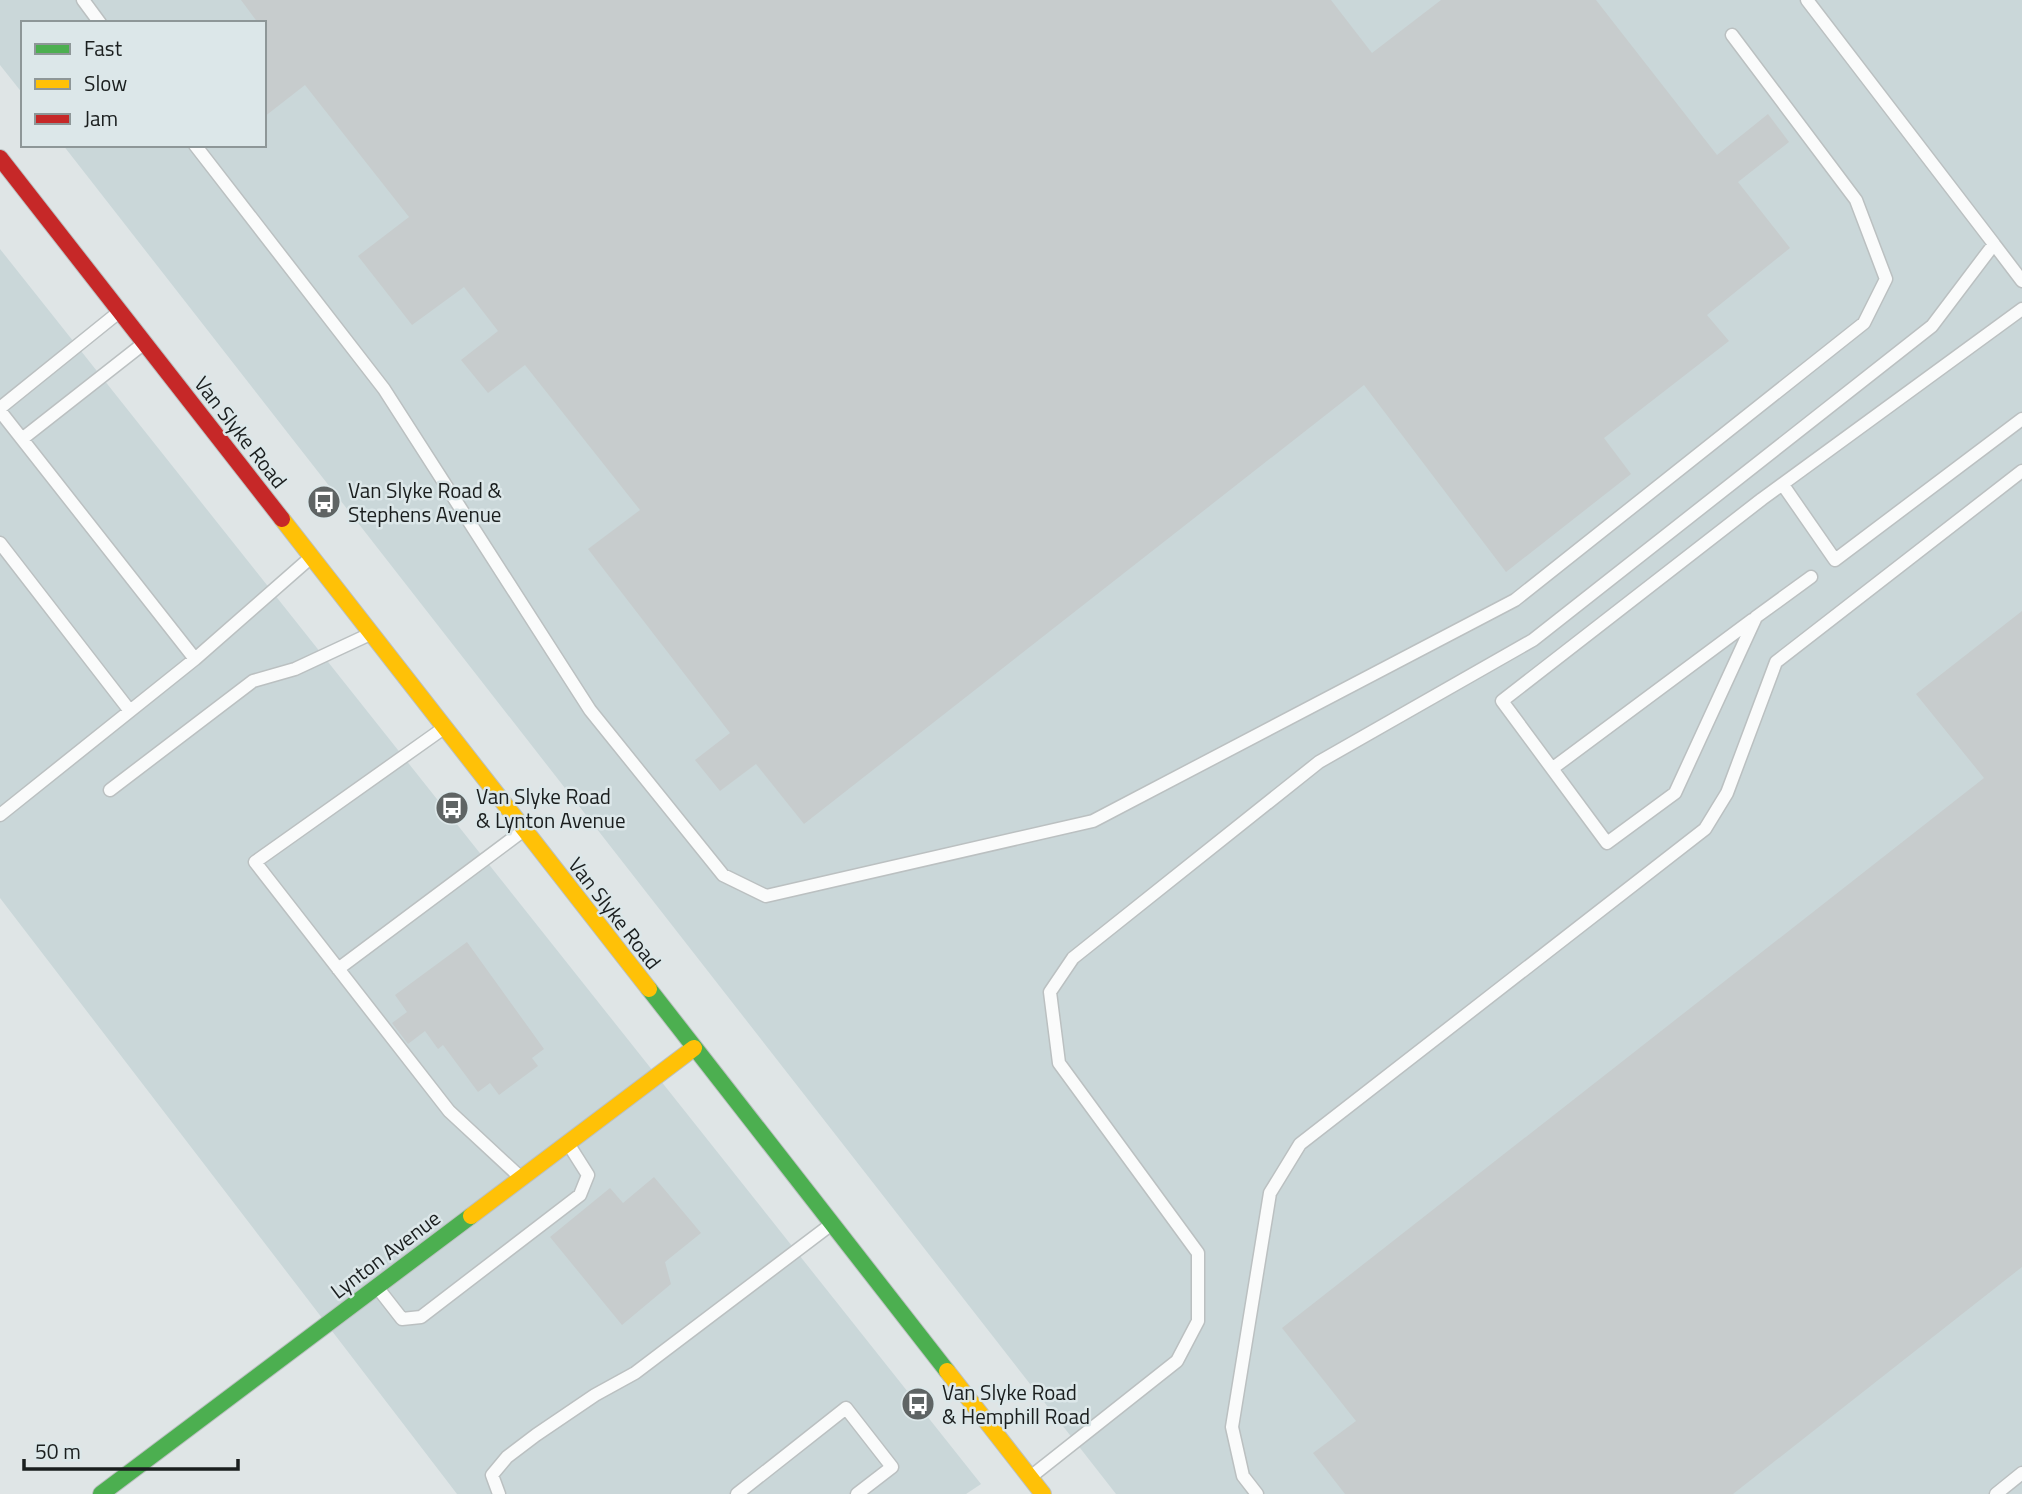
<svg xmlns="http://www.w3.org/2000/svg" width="2022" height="1494" viewBox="0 0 2022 1494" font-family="'Titillium Web',sans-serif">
  <rect width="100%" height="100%" fill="#dfe5e6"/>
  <path fill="#cad7d9" d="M0,0H2022V1494H1116L63,145H264V23H23V94L0,65Z
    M0,249L981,1484L966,1494H457L0,898Z"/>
  <path fill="#c7cccd" d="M241,0H1331L1372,53L1441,0H1596L1717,155L1768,114L1789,142L1738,182L1790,248L1707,315L1729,341L1604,438L1631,474L1506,572L1364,385L804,824L756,764L720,791L695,760L730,733L588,549L640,510L525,365L488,393L461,360L498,331L464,287L412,325L358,256L409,217L305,85L264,117V23H258Z
    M2022,611V1267L1733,1494H1345L1313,1453L1356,1421L1282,1328L1984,778L1916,694Z
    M467,942L544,1049L532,1058L538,1066L499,1095L490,1083L478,1092L443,1045L438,1049L425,1031L408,1044L392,1023L407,1012L395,995Z
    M654,1177L701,1233L665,1262L671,1284L622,1325L550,1237L610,1188L623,1203Z"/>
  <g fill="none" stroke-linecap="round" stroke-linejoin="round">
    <defs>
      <path id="lane" d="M83,0L100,23
        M195,145L384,389L590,710L723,875L766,896L1093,821L1515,600L1864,323L1886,279L1856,200L1732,35
        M1994,244L2022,281
        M0,408L119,312
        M0,411L195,659
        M22,439L143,344
        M1783,485L1835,560L2022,419
        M0,543L130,711
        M1811,577L1756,617L1675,793L1607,843L1502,701L1762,499L2022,309
        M441,730L255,862L449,1111L519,1176
        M1553,768L1752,620
        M110,790L253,681L295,669L368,635
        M0,815L195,659L309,559
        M338,969L524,830
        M377,1287L402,1319L421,1317L580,1195L588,1175L569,1145
        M1033,1475L1177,1361L1198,1321V1253L1059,1063L1050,992L1073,958L1319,762L1533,640L1932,326L1994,244L1807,0
        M499,1494L492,1475L507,1457L536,1435L595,1395L635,1373L829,1226
        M737,1494L846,1408L892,1467L857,1494
        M1257,1494L1243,1476L1232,1427L1270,1193L1300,1144L1705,829L1727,793L1776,662L2022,471
        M1996,1494L2022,1473"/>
      <path id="fast" d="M649,989L947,1371
        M101,1494L471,1216"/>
      <path id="slow" d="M282,519L649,989
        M471,1216L694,1048
        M947,1371L1043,1494"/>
      <path id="jam" d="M0,158L282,519"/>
    </defs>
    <use href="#lane" stroke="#bbc0c1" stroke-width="15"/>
    <use href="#fast" stroke="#bbc0c1" stroke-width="18"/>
    <use href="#slow" stroke="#bbc0c1" stroke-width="18"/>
    <use href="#jam" stroke="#bbc0c1" stroke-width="18"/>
    <use href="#lane" stroke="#fafbfb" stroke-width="12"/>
    <use href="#fast" stroke="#4caf50" stroke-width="16"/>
    <use href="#slow" stroke="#ffc107" stroke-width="16"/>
    <use href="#jam" stroke="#c62828" stroke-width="16"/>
  </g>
  <defs>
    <symbol id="bus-disc" viewBox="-11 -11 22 22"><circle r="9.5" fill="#5f6464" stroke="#dce7e9"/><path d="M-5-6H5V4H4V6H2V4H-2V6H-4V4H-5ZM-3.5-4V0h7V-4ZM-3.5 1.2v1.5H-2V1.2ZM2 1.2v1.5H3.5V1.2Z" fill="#fff"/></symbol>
  </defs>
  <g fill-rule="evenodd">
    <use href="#bus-disc" x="305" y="483" width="38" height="38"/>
    <use href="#bus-disc" x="433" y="789" width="38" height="38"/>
    <use href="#bus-disc" x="899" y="1385" width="38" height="38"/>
  </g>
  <g text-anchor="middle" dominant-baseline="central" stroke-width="5" stroke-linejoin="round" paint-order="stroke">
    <g font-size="21" fill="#1a1e1e" stroke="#dce7e9">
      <text transform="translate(241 432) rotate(52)">Van Slyke Road</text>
      <text transform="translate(615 913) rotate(52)">Van Slyke Road</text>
      <text transform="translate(385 1254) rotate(-37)">Lynton Avenue</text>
    </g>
    <g font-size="21" fill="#1a1e1e" stroke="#dce7e9" text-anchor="start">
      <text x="348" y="490">Van Slyke Road &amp;<tspan x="348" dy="24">Stephens Avenue</tspan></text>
      <text x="476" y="796">Van Slyke Road<tspan x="476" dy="24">&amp; Lynton Avenue</tspan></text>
      <text x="942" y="1392">Van Slyke Road<tspan x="942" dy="24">&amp; Hemphill Road</tspan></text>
    </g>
  </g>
  <rect x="21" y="21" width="245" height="126" fill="#dce7e9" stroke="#8e9798" stroke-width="2"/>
  <rect x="35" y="44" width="35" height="10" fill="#4caf50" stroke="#8e9798" stroke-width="2"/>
  <text x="84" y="56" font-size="21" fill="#1a1e1e">Fast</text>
  <rect x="35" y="79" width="35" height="10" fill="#ffc107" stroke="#8e9798" stroke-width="2"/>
  <text x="84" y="91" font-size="21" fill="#1a1e1e">Slow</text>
  <rect x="35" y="114" width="35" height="10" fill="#c62828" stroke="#8e9798" stroke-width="2"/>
  <text x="84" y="126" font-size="21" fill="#1a1e1e">Jam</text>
  <path d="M24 1459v10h214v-10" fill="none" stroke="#1a1e1e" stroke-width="3.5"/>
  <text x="35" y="1459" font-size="21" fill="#1a1e1e" stroke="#dce7e9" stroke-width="5" paint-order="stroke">50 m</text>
</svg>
